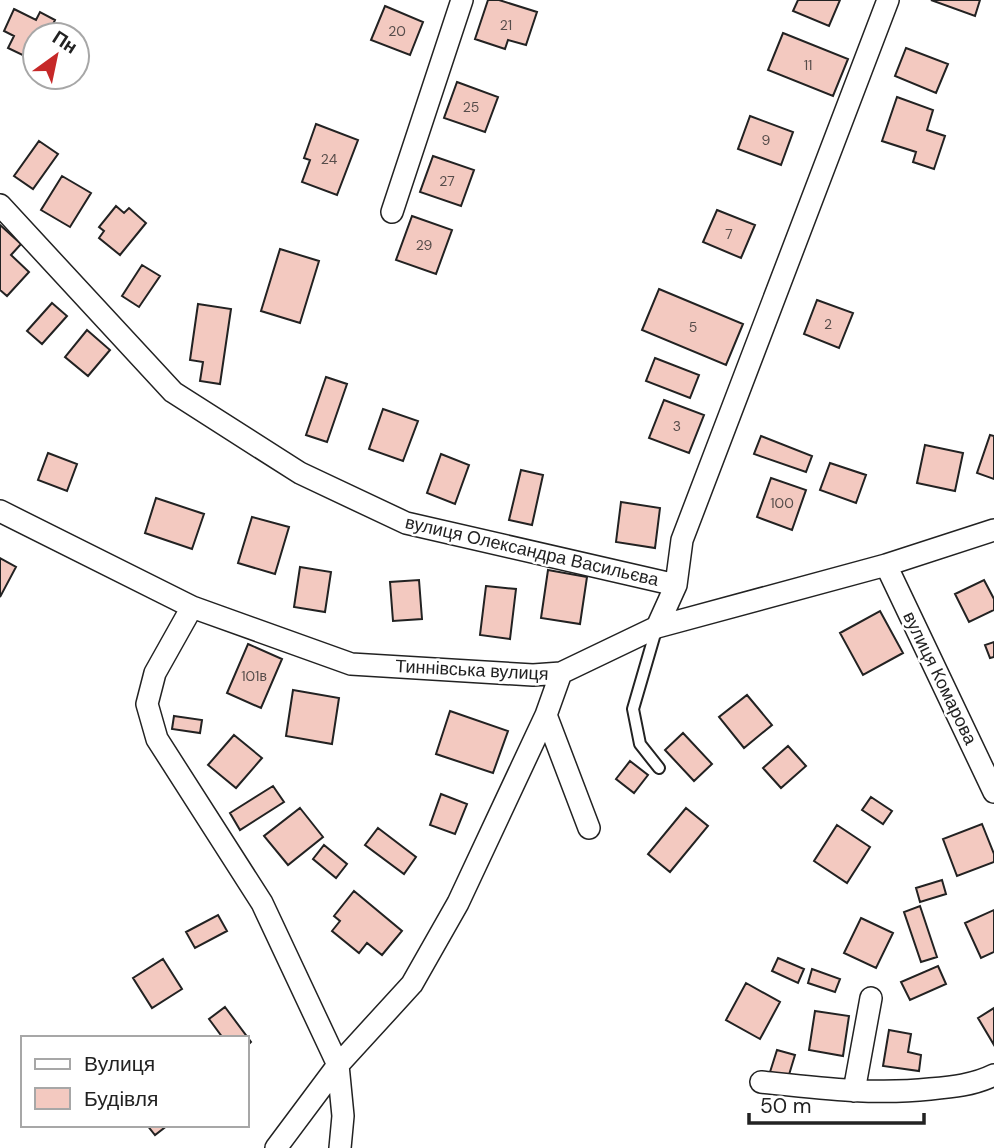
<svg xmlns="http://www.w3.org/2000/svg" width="994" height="1148" viewBox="0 0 994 1148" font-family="'DM Sans',sans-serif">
  <rect width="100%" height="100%" fill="#fff"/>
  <path fill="#f3c9c0" stroke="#222" stroke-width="2" d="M488,0H499L537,12L526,45L508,40L505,49L475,39Z
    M798,0H840L829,26L793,11Z
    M931,0H980L975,16Z
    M385,6L423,22L410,55L371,40Z
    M14,9L36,20L40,12L55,20L48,35H35V61L8,48L14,36L4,31Z
    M783,33L848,59L833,96L768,70Z
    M906,48L948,64L936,93L895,76Z
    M457,82L498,97L485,132L444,118Z
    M897,97L933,110L927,130L945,136L934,169L913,162L916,152L882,141Z
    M750,116L793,132L781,165L738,149Z
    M316,124L358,140L337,195L302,182L310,160L304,158Z
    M39,141L58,154L33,189L14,176Z
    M433,156L474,170L461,206L420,192Z
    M62,176L91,193L70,227L41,210Z
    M116,206L124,213L129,208L146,223L120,255L99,238L104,231L99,227Z
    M717,210L755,225L741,258L703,242Z
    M412,216L452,230L436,274L396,260Z
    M0,225L21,244L11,255L29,272L7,296L0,290Z
    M280,249L319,261L300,323L261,311Z
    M142,265L160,276L139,307L122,296Z
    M659,289L743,324L726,365L642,330Z
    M817,300L853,313L839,348L804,334Z
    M52,303L67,316L42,344L27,331Z
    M198,304L231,309L220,384L200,381L203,362L190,360Z
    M87,330L110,350L88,376L65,357Z
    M655,358L699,375L690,398L646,381Z
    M326,377L347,384L327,442L306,435Z
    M664,400L704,415L689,453L649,438Z
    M383,409L418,421L403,461L369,449Z
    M990,435L994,436V479L977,473Z
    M761,436L812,456L806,472L754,454Z
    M925,445L963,453L955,491L917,483Z
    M48,453L77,464L67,491L38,480Z
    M441,454L469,465L455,504L427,493Z
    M830,463L866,475L856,503L820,490Z
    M521,470L543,475L532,525L509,520Z
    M771,478L806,490L792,530L757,517Z
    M156,498L204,514L192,549L145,533Z
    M621,502L660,508L655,548L616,542Z
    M252,517L289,527L275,574L238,563Z
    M0,558L16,567L0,597Z
    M300,567L331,572L325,612L294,607Z
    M548,570L587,577L580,624L541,618Z
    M419,580L422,619L393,621L390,582Z
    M984,580L994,599V610L969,622L955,594Z
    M486,586L516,589L510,639L480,635Z
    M880,611L903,653L863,675L840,633Z
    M994,642V657L990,658L985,645Z
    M248,644L282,659L261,708L227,693Z
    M293,690L339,698L332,744L286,736Z
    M747,695L772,725L744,748L719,717Z
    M450,711L508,731L493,773L436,754Z
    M174,716L202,720L200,733L172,729Z
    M683,733L712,764L694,781L665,750Z
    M234,735L262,758L236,788L208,765Z
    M788,746L806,766L781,788L763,768Z
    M630,761L648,775L634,793L616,779Z
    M273,786L284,802L240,830L230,813Z
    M441,794L467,804L455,834L430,825Z
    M871,797L892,811L883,824L862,810Z
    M300,808L323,837L288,865L264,836Z
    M686,808L708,826L670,872L648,854Z
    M982,824L994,854V862L957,876L943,839Z
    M837,825L870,847L847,883L814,861Z
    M378,828L416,857L404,874L365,845Z
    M324,845L347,864L336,878L313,859Z
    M942,880L946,894L920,902L916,888Z
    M354,891L402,931L382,955L367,943L359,953L332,931L340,921L334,916Z
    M920,906L937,957L921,962L904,912Z
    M994,910V952L981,958L965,923Z
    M218,915L227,931L195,948L186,932Z
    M861,918L893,933L876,968L844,953Z
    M778,958L804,969L798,983L772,971Z
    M163,959L182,989L152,1008L133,978Z
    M938,966L946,984L910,1000L901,982Z
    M812,969L840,979L835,992L808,983Z
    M746,983L780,1002L760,1039L726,1020Z
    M225,1007L251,1042L247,1046V1038H223L209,1019Z
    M994,1008V1045L978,1018Z
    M815,1011L849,1016L843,1056L809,1050Z
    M889,1030L911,1034L908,1052L921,1055L919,1071L883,1066Z
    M777,1050L795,1055L788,1078L770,1072Z
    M147,1125H168L155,1135Z"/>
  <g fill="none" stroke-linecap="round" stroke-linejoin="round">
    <defs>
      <path id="lane" d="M656,630L633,709L640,744L659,768"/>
      <path id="street" d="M0,205L173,392L300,473L406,523L676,585
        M392,212L462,0
        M0,511L192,607L351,664L533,675L561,673L657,627L886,565L994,530
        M886,565L994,792
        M192,607L155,673L147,704L157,739L262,903L338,1065L343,1116L340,1148
        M657,627L676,585L682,540L888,0
        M546,715L589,828
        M761,1082C818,1088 873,1095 930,1089C952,1087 974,1085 994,1075
        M854,1091L871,998
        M276,1148L338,1065L412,984L458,903L546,715L561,673"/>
    </defs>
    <use href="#lane" stroke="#222" stroke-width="14"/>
    <use href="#street" stroke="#222" stroke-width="24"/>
    <use href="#lane" stroke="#fff" stroke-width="10"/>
    <use href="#street" stroke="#fff" stroke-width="21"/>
  </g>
  <g text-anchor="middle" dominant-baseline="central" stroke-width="5" stroke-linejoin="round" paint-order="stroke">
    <g font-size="14" fill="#564c4a">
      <text x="506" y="25">21</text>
      <text x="397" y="31">20</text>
      <text x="808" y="65">11</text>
      <text x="471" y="107">25</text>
      <text x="766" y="140">9</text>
      <text x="329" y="159">24</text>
      <text x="447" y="181">27</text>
      <text x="729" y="234">7</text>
      <text x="424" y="245">29</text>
      <text x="828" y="324">2</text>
      <text x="693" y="327">5</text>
      <text x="677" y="426">3</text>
      <text x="782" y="503">100</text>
      <text x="254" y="676">101в</text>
    </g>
    <g font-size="18" fill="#222" stroke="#fff">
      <text transform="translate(532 551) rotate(13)">вулиця Олександра Васильєва</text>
      <text transform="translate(472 670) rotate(3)">Тиннівська вулиця</text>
      <text transform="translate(940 678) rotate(64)">вулиця Комарова</text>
    </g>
  </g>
  <rect x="21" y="1036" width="228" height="91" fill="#ffffff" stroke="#a7a7a7" stroke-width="2"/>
  <rect x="35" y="1059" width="35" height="10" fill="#ffffff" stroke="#a7a7a7" stroke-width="2"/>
  <text x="84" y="1071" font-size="21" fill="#222222">Вулиця</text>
  <rect x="35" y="1088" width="35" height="21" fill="#f3c9c0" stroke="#a7a7a7" stroke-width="2"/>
  <text x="84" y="1106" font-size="21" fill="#222222">Будівля</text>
  <g transform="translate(56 56) rotate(33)"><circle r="33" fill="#ffffff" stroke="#a7a7a7" stroke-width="2"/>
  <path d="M0-5L12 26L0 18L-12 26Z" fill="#c62828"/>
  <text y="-10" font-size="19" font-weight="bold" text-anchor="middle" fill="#222222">Пн</text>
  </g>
  <path d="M749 1113v10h175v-10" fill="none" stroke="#222222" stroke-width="3.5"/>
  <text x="760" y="1113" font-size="21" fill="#222222" stroke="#ffffff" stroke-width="5" paint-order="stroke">50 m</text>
</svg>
